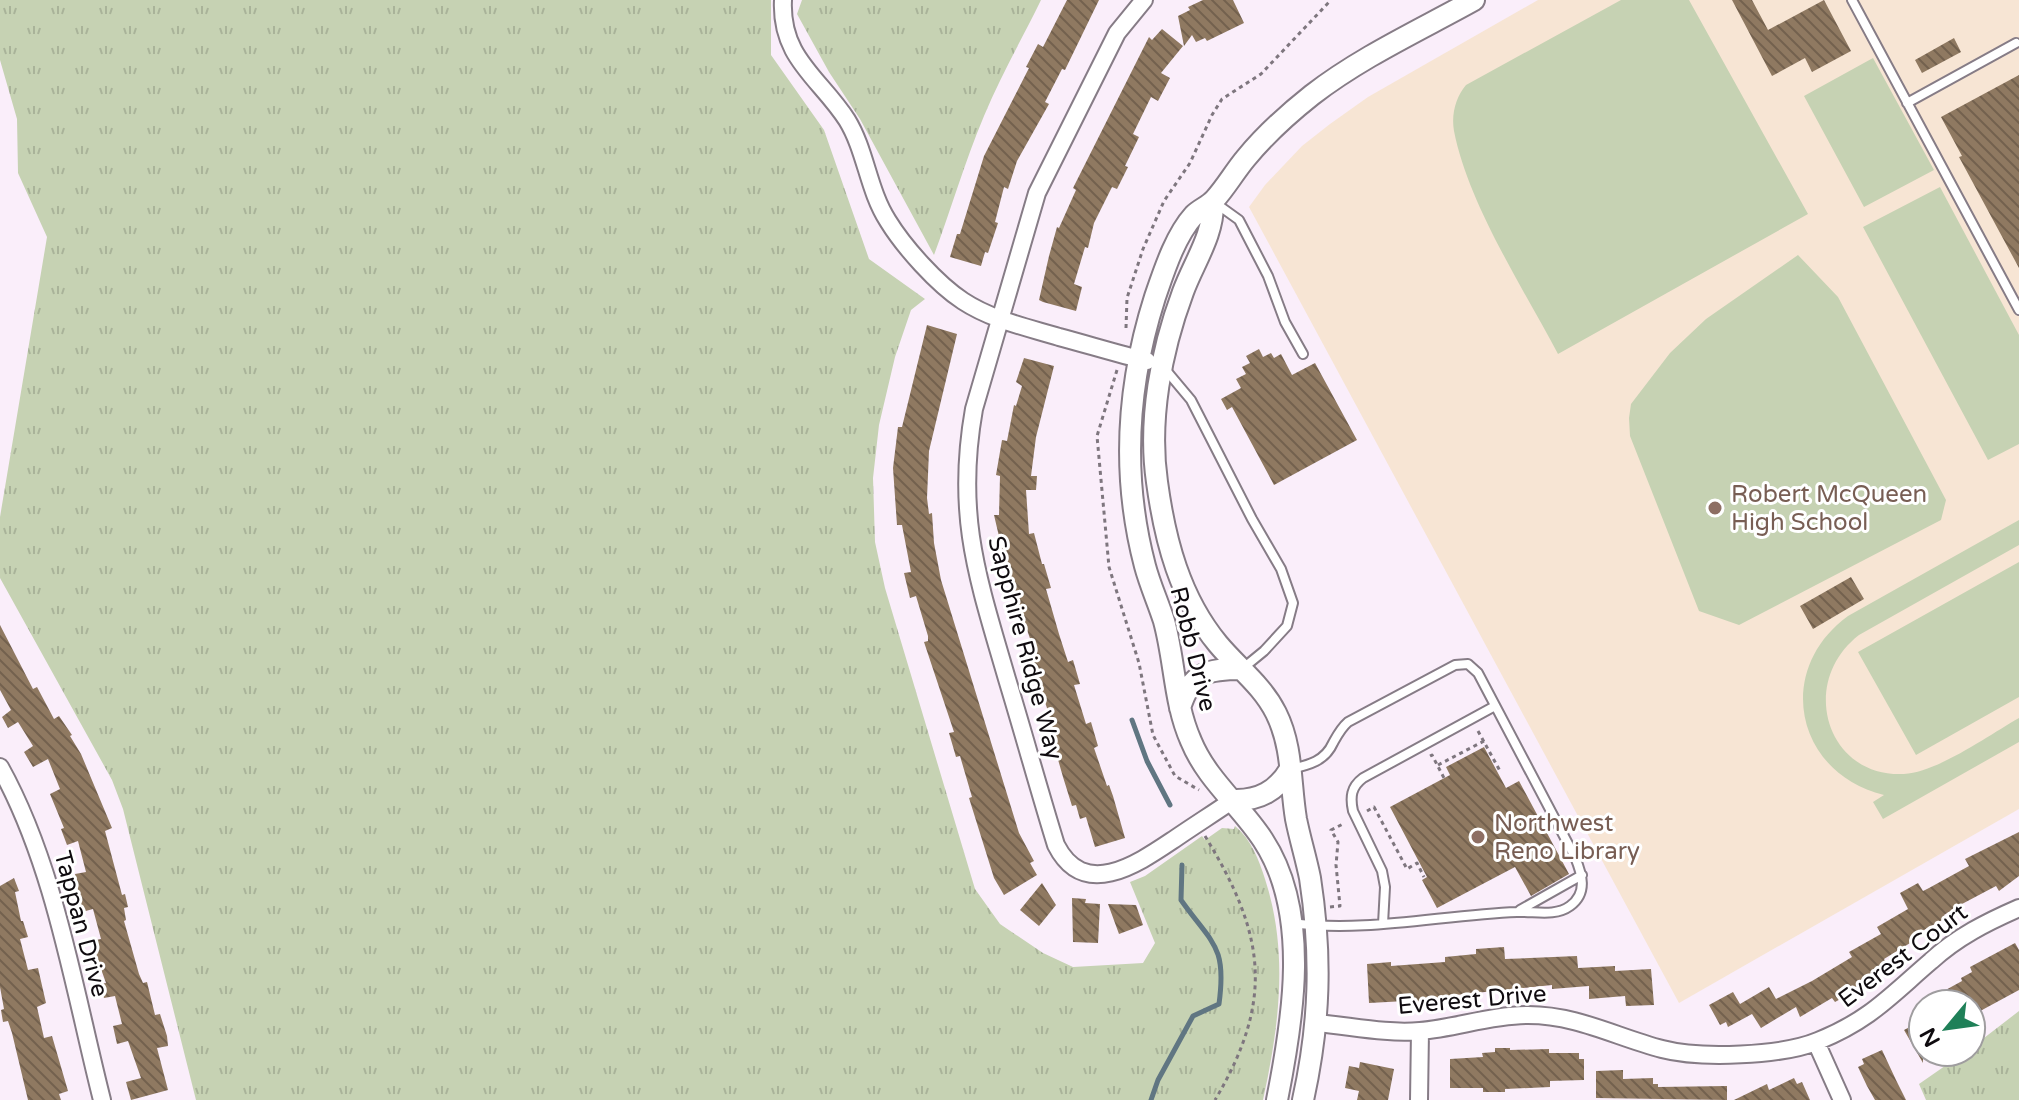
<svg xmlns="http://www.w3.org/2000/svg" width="2019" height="1100" viewBox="0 0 2019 1100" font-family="'Varela Round',sans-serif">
  <defs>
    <pattern id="grass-tufts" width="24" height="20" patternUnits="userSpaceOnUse" patternTransform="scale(2)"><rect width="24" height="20" fill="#c6d2b3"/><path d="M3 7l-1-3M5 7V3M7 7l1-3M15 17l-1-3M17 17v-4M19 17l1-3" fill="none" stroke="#a9b399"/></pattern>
    <pattern id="building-back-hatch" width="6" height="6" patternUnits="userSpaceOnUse" patternTransform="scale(2)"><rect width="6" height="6" fill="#8f7961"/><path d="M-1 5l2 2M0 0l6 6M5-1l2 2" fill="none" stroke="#73614e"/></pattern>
  </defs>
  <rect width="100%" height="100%" fill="#faeefa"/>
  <path fill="#f7e5d4" d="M1538,0H2019V809L1679,1003L1249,207L1265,185L1302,146L1330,124L1368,97Z"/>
  <path fill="url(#grass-tufts)" d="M0,0H771V55L824,130L869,259L925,299L911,310L895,357L879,425L873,478L875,542L885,588L975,889L1000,924L1043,953L1073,967L1143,963L1155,943L1130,882L1145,876L1202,836L1205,840L1222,828L1234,829L1235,826C1251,839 1259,860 1265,879C1289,953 1279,1026 1263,1100H196L123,809L112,780L0,578V517L47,237L18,173L17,119L0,60Z
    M802,0H1041C1022,39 1001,75 984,116C965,161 951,209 934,255L860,119L829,72L797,14Z
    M2019,1011V1100H1926L1919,1084L1965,1052H1971V1048Z"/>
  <path fill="#c6d2b3" d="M1621,0H1689L1808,214L1558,354C1523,288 1468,203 1454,131C1451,114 1456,97 1466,85Z
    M1873,58L1934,170L1864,207L1804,96Z
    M1940,187L2019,335V444L1988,460L1863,227Z
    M1798,255L1838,297L1946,500L1941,520L1739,625L1699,611L1630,436L1629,418L1631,404L1670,353L1706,319Z
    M2019,520V545L1859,635C1798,682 1826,778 1904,774C1938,772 1989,735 2019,718V742L1883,819L1873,802L1884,795C1795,773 1774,670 1848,616Z
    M2019,562V697L1916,755L1858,652Z"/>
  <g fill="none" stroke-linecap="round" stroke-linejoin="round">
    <path stroke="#607682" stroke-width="5" d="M1132,720L1147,761L1170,805
      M1151,1100L1158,1080L1193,1016L1219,1004C1227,945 1212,944 1181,900L1182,865"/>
  </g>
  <path fill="url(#building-back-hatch)" d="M1067,0H1099L1065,70L1062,69L1045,102L1049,104L1017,161L1008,189L1004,187L995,222L998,223L988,253L985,252L981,266L950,257L957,234H960L984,156L1029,68L1026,67L1038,44L1043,47Z
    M1203,0H1233L1244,23L1207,41L1205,38L1196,42L1192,35L1184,46L1178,16L1190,10L1188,7Z
    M1732,0H1752L1768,30L1824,0L1851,51L1812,72L1805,58L1772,76Z
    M1162,29L1183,46L1161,73L1170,78L1158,101L1151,97L1133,134L1139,137L1125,166L1128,167L1117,189L1112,187L1094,223L1088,248L1085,247L1074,284L1082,287L1076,311L1043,302L1039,300L1049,256L1057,227L1059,228L1076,190L1073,188L1149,37L1152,40Z
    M1954,38L1961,52L1922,73L1915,60Z
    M2019,75V268L1959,157L1962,156L1941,117Z
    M927,325L957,334L929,451L927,498L929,514L932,513L934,543L941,580L1019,833L1034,861L1030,863L1037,875L1004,895L994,878L969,798L972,797L960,756L956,757L949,733L954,732L924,642L928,641V636L916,596L910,598L904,573L911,572L902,525H897L893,468L898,427H902Z
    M1259,349L1263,357L1271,353L1274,358L1281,354L1292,375L1315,363L1357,440L1274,485L1232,407L1227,410L1221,399L1241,388L1236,379L1246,374L1242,367L1250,363L1246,356Z
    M1024,358L1054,366L1036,437L1031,476H1037L1036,490H1026L1029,534L1034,533L1042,564H1044L1051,588L1046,589L1059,634L1068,662L1073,660L1080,684L1074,685L1086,724L1091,722L1098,746L1094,748L1107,786L1109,785L1113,796L1125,838L1095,847L1086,817L1080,819L1076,805L1072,806L1063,777L1051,735L1049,714L1028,652L1034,650L1008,575L994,515H999L1000,476L996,475L1002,440L1007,441L1014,405L1016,406L1022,386L1016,382Z
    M1851,577L1864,599L1813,629L1800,606Z
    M0,625L33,689L37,687L54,719L59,716L72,735L70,736L81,754L112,828L105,831L122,895L125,894L128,907L124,908L126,920L124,921L139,974L143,983L147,982L155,1015L160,1014L167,1036L168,1046L157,1048L168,1090L131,1100L126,1082L141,1078L128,1041L117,1044L113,1026L122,1024L115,996L104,998L100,984L106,983L91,941L101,939L93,909L82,912L75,874L86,872L78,841L67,845L61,829L64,828L50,794L60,789L48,759L33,767L24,752L33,746L18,722L8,728L2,717L11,710L0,690Z
    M1484,747L1506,788L1519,781L1569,874L1531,896L1515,867L1437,908L1422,880L1427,877L1390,807L1450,775L1446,767Z
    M2019,832V876L1999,891L1996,886L1962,904L1944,915L1946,918L1913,936L1915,940L1884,959L1888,966L1856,985L1859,989L1835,1002L1832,998L1800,1017L1796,1007L1761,1028L1752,1014L1728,1027L1726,1022L1720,1025L1709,1005L1733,992L1740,1004L1769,987L1776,999L1812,981L1852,957L1849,952L1881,934L1877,927L1908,909L1900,893L1918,883L1923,891L1929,888L1969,866L1965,859Z
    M14,878L19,891L15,892L21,921H23L28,937L20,939L28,970L38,968L46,1003L37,1007L44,1038L52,1036L68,1091L59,1094L61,1100H28L12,1033L8,1021L3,1022L1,1010L4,1009L0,987V886Z
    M1042,883L1056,905L1039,926L1020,910Z
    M1072,898L1086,899L1085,903L1100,904L1098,943L1073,942Z
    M1108,904L1136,905L1143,925L1119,934Z
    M2015,943L2019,950V990L1971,1016V1004H1948L1942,992L1962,981L1961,978L1972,972L1970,967Z
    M1504,947L1505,959L1577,956L1578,968L1615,966V971L1651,969L1654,1005L1626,1006L1625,996L1589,999V986L1552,989V985L1456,995V1000L1434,1002V1007L1420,1008L1419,1003L1406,1004V1001L1369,1003L1367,964L1391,962V966L1445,962V957L1476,954V949Z
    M1923,1020V1063L1904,1030Z
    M1495,1048H1510V1050L1549,1049V1053H1579V1059H1584V1080L1550,1081V1087L1505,1089V1092H1483V1088H1450V1059L1483,1057L1482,1053L1495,1052Z
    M1882,1050L1896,1080L1906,1100H1875L1867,1086L1858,1067L1864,1064L1862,1059Z
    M1360,1062L1394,1069L1388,1100H1357L1359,1091L1345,1088L1349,1066L1359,1068Z
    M1623,1070V1079L1653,1078V1084H1658V1087L1727,1086V1100L1596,1098V1071Z
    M1794,1078L1797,1084L1802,1082L1810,1100H1734L1767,1084L1769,1090Z"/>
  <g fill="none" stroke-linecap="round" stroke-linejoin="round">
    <defs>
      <path id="service" d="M1852,0L2019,310
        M1907,103L2016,43
        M1214,202L1239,220L1268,276L1285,322L1303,354
        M1165,369L1191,400L1252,519L1281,569L1293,603L1287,626L1264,651L1242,669
        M1520,910L1582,875
        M1291,923C1366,933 1441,915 1517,912C1534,911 1555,917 1570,906C1588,893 1582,874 1575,857L1478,673L1468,664L1455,665L1348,722C1341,728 1338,734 1333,743C1325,761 1309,765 1291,769
        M1383,924L1385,887L1382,871L1353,811C1350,797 1351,787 1363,778L1495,706"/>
      <path id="minor" d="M783,0C780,58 820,78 847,120C866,151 868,190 888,221C904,247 937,284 963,301C992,320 1026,327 1059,337C1089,345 1118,354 1147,361
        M1144,0L1117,33L1037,193L974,409C955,516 978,579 1007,679C1024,735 1039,790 1056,845C1085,902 1140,862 1176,838C1195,825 1214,813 1233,800
        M0,767C55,866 74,990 102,1100
        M1317,1023C1351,1026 1386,1034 1420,1031C1456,1028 1491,1015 1528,1015C1577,1015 1616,1037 1662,1049C1700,1059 1782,1056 1818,1041C1870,1020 1890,996 1931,961C1957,937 1987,922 2019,908
        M1816,1042L1842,1100
        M1419,1100L1420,1031"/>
      <path id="tertiary" d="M1213,202C1214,235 1194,262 1183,292C1161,351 1148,420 1157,482C1165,541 1180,598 1218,644C1238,668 1262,685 1276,713C1293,747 1290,783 1296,819C1300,839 1306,858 1310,878C1322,956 1320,1023 1303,1100
        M1180,708C1191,672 1207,669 1242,669
        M1233,800C1259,801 1277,791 1290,769
        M1277,1100C1293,1020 1311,913 1263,840C1241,806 1207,780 1191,741C1174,703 1175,661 1164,621C1158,602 1150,585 1145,566C1121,475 1127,385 1155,297C1164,271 1175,236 1194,215C1200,209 1209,206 1215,199C1226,187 1235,171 1246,158C1265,135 1288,114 1312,95C1361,57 1420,30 1474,0"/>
    </defs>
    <use href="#service" stroke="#867c86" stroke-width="12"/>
    <use href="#minor" stroke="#867c86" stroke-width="20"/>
    <use href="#tertiary" stroke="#867c86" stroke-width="24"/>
    <path stroke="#7e767e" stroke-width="3" stroke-dasharray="4 4" stroke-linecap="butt" d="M1126,328L1127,298L1143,249L1164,201L1190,163L1212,115L1222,99L1261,74L1331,0
      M1117,370L1097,436L1109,567L1139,663L1153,735L1175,776L1199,790
      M1478,731L1500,771
      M1430,756L1432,755L1444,778
      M1438,765L1484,741
      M1367,811L1374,807L1407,869L1417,863L1424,877
      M1205,836C1265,934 1275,999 1215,1100
      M1330,907L1340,906L1336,865L1338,842L1331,830L1345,823"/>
    <use href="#service" stroke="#fff" stroke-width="8"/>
    <use href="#minor" stroke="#fff" stroke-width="16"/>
    <use href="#tertiary" stroke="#fff" stroke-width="20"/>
  </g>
  <g fill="#8d6e63" stroke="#fff" stroke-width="3">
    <circle cx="1715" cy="508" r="8"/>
    <circle cx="1478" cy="837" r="8"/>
  </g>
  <g text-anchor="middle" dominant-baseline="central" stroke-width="6" stroke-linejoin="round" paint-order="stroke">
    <g font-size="24" fill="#785e54" stroke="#fff" text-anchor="start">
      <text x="1731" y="494">Robert McQueen<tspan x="1731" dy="28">High School</tspan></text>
      <text x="1494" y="823">Northwest<tspan x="1494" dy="28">Reno Library</tspan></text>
    </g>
    <g font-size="24" fill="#0f0b0f" stroke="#fff">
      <text transform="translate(1025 648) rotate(75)">Sapphire Ridge Way</text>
      <text transform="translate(1193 649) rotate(76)">Robb Drive</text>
      <text transform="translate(81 924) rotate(75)">Tappan Drive</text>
      <text transform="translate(1903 956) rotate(-37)">Everest Court</text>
      <text transform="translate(1472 1000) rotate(-5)">Everest Drive</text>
    </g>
  </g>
  <g transform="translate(1947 1028) rotate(241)"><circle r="38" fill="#ffffff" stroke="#9f9d9f" stroke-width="2"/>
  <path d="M0-6L14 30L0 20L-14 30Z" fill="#1f8058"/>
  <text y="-12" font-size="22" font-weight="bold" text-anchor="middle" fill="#0f0b0f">N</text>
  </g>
</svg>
